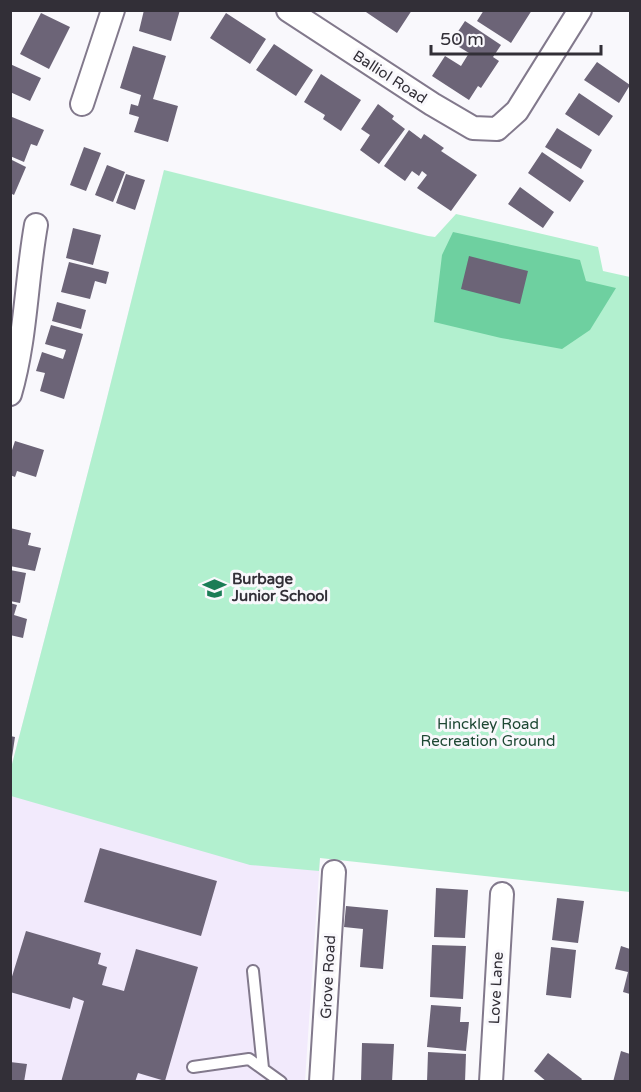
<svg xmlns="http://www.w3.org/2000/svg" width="641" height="1092" viewBox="0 0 641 1092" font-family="'Varela Round',sans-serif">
  <rect width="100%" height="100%" fill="#f9f8fc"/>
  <path fill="#f2eafc" d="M164,170L320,858L305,1081L11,1082V768L102,418Z"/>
  <path fill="#b2f0cf" d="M164,170L428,236L435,237L456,214L598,247L603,271L630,277V892L320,858L319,871L250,865L11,796V768L102,418Z"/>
  <path fill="#6ed0a0" d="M453,232L580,260L586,281L616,288L590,330L562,349L501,338L434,322L442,255Z"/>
  <path fill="#6c6477" d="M144,10H180L171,41L139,31Z
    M363,10H412L397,33Z
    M484,10H532L511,43L477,21Z
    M41,13L70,27L49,69L20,54Z
    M226,13L266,39L250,64L210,38Z
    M465,21L501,45L493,57L499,61L481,88L478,86L469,100L432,76L445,56L461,66L469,53L451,42Z
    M274,44L313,70L296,96L256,70Z
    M133,46L166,56L153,99L178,106L168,142L134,132L139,117L129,114L131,104L138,106L141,95L120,88Z
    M597,62L630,85L619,103L584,80Z
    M10,64L41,78L30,101L10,92Z
    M321,74L361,100L341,131L323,119L325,115L304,102Z
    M579,93L613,116L599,136L565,114Z
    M378,104L394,116L392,119L405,129L379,164L360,150L370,135L361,129Z
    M12,117L44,130L37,146L31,144L24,162L10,156V121Z
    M557,128L592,150L581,169L545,147Z
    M409,130L421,139L424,134L444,148L441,151L477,175L451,211L417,188L427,175L422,171L419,176L412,171L405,181L384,166Z
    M84,147L101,153L86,191L70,185Z
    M542,152L584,181L570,202L528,173Z
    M10,159L26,167L14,195L10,193Z
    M107,165L125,172L113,202L95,195Z
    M126,174L145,180L135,210L116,203Z
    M520,187L554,212L543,228L508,204Z
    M73,228L101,235L93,265L66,258Z
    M469,256L528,271L520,304L461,289Z
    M69,262L109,272L106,284L95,281L90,299L61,292Z
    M57,302L86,310L81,329L52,321Z
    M51,325L83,334L64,399L40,391L45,373L36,371L42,352L63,359L66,350L45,344Z
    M15,441L44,450L36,477L17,471L15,477L10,475V456Z
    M10,528L31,533L28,545L41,548L35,571L10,566Z
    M10,570L26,573L20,603L10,601Z
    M10,603L17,605L14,615L27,619L23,638L10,635Z
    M10,736L15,737L12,757H10Z
    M100,848L217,881L201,936L84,902Z
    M436,888L468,890L465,938L434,937Z
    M557,898L584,901L578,943L552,940Z
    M346,906L388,910L383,969L360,967L363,929L344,927Z
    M26,931L101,953L98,964L107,967L102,985L124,991L136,949L198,967L165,1081L138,1073L135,1082L99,1080V1082H61L84,1001L73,997L70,1009L10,992V983Z
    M432,945L466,946L463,999L430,997Z
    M621,946L630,949V994L623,992L628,972L615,969Z
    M551,947L576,950L571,998L546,995Z
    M431,1005L461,1007L460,1022H469L466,1051L427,1047Z
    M362,1043L394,1044L392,1082H361Z
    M621,1051L630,1054V1082H613Z
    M428,1052L466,1054L465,1082H427Z
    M548,1053L582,1079L580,1082H547L534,1071Z
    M10,1062L27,1064L24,1082L10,1081Z"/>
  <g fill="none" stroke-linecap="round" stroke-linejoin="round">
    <defs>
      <path id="service" d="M253,971L263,1068
        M193,1067L249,1059L281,1082"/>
      <path id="minor" d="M288,10L432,104L473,128L497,129L517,111L580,10
        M82,104L113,10
        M10,394C26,339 26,281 36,225
        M321,1082L334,872
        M491,1082L502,894"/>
    </defs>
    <use href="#service" stroke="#82798c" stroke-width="14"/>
    <use href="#minor" stroke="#82798c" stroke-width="26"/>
    <use href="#service" stroke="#fff" stroke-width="10"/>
    <use href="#minor" stroke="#fff" stroke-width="22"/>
  </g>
  <defs>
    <symbol id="school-bare" viewBox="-9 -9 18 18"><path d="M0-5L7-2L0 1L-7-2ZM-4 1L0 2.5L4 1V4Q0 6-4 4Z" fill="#1b7d56" stroke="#f9f8fc" stroke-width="2.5" paint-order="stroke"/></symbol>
  </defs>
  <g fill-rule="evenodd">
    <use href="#school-bare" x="198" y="572" width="33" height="33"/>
  </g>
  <g text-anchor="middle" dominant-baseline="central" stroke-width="6" stroke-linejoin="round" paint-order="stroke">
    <g font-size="15" fill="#322f37" stroke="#f9f8fc">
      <text transform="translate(390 77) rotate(33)">Balliol Road</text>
      <text transform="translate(328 977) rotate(-87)">Grove Road</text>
      <text transform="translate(496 988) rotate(-87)">Love Lane</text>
    </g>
    <g font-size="15" font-weight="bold" fill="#322f37" stroke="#f9f8fc" text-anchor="start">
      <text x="232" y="579">Burbage<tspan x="232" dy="17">Junior School</tspan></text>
    </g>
    <g font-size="15" fill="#1e4834" stroke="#f9f8fc">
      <text x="488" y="724">Hinckley Road<tspan x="488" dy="17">Recreation Ground</tspan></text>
    </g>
  </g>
  <rect width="641" height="1092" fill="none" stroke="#322f37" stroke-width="24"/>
  <path d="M431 45v9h170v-9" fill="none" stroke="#322f37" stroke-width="3"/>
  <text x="440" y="45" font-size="18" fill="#322f37" stroke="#f9f8fc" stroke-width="4.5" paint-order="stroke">50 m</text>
</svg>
